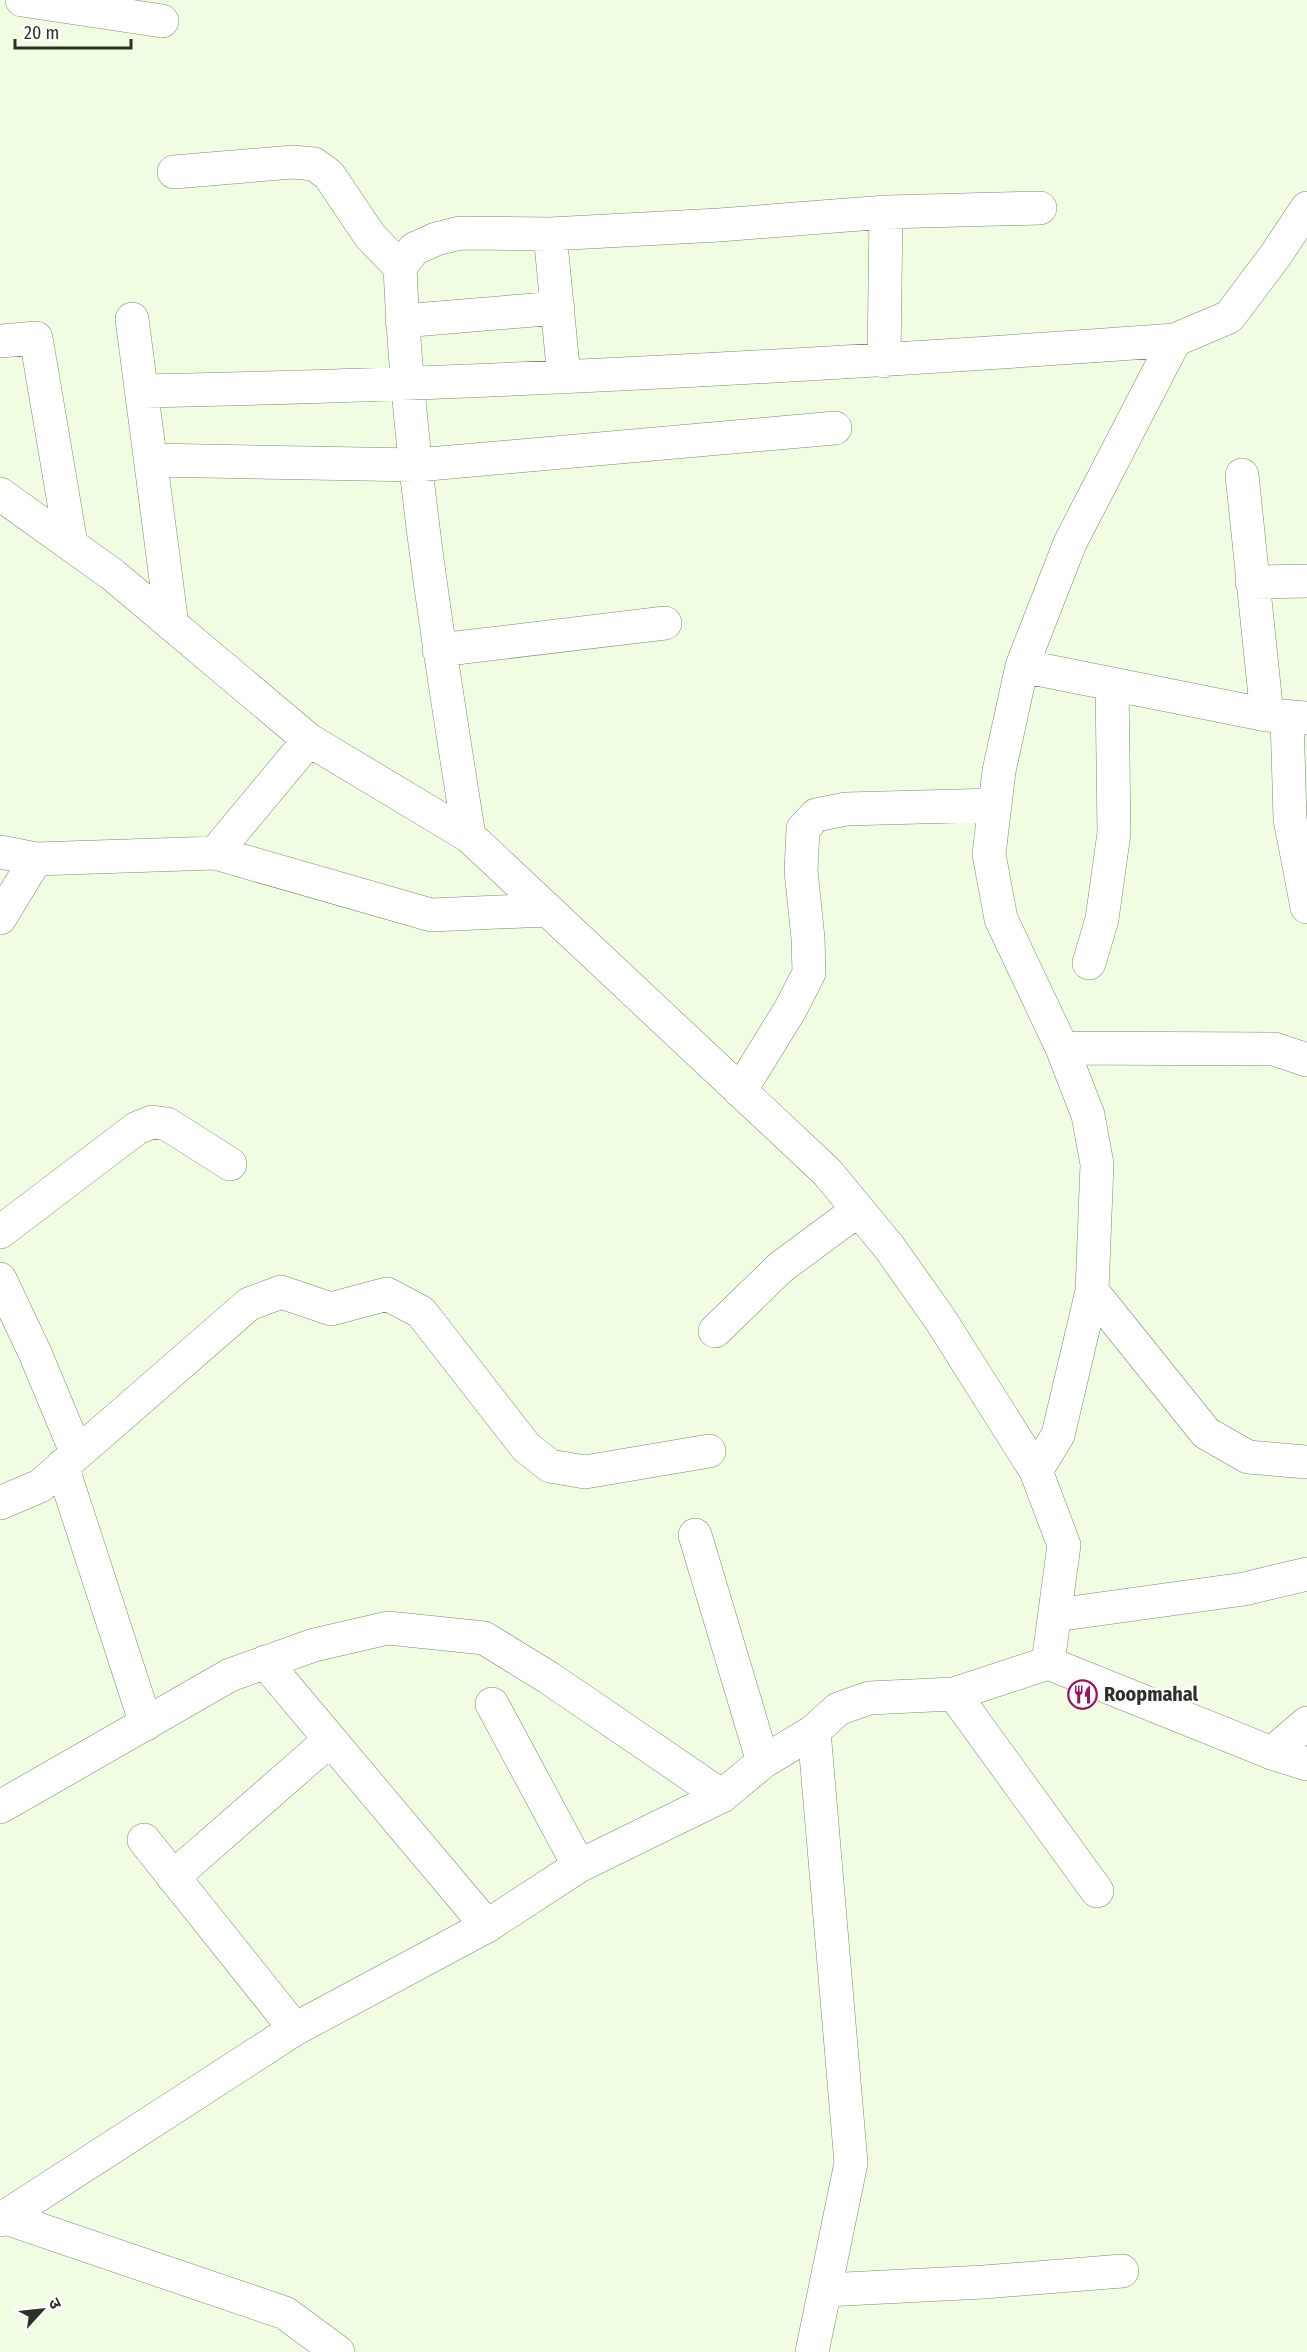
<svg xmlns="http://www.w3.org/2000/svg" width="1307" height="2352" viewBox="0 0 1307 2352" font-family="'Fira Sans Condensed','Noto Sans Devanagari',sans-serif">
  <rect width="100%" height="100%" fill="#f1fde2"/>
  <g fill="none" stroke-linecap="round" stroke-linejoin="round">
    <defs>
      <path id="minor" d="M22,0L162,21
        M174,172L293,162L314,164L329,175L370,236L400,267
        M1307,208L1275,256L1229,317L1175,340L1070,543L1022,666L999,771L989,854L1001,919L1062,1048L1088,1115L1097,1164L1092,1291L1206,1433L1248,1457L1307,1462
        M550,234L564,377
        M132,319L172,625
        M402,321L558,308
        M0,341L36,338L71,544
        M884,361L886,212
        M143,391C488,384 831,365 1175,340
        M153,460L417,465L835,428
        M1242,475L1267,715
        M0,494L113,575L309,740L469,836L827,1172L889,1247L940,1319L1036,1471L1064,1545L1048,1663
        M1252,582L1307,581
        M439,650L665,623
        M1022,666L1267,715L1307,718
        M1287,716L1290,819L1307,907
        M469,836C439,648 408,458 400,267L414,249L436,239L460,233L550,234L719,225L886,212L1040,208
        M0,852L36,859
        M215,853L309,740
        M0,918L36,859L215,853L431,915L547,910
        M1089,963L1102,919L1114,833L1112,684
        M1062,1048L1274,1049L1307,1060
        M740,1091L790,1010L809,973L808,938L801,871L803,829L816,815L846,809L995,805
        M0,1232L137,1128L152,1122L167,1124L230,1164
        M0,1279L35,1353L77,1454
        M715,1331L781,1267L858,1210
        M62,1466L146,1724
        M1036,1471L1058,1435L1092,1291
        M0,1503L40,1486L249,1304L281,1292L331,1309L387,1294L421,1312L526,1447L550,1466L585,1472L709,1451
        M695,1535L763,1762
        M1056,1615L1244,1589L1307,1574
        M265,1662L487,1926
        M954,1694L1097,1891
        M492,1704L579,1866
        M1272,1753L1307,1723
        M0,1807L230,1675L314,1645L388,1628L484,1638L549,1678L722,1796
        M144,1840L295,2029
        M173,1877L330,1740
        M0,2216L285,2313L338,2352
        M825,2290L984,2282L1122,2271
        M812,2352L851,2163L814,1731"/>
      <path id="tertiary" d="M0,2220L295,2029L487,1926L579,1866L722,1796L763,1762L814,1731L838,1709L869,1698L954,1694L1048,1663L1272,1753L1307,1764"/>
    </defs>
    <use href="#minor" stroke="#7e886f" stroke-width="34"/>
    <use href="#tertiary" stroke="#7e886f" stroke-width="34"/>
    <use href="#minor" stroke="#fff" stroke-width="33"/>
    <use href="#tertiary" stroke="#fff" stroke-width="33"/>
  </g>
  <defs>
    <symbol id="restaurant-ring" viewBox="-11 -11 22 22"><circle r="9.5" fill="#fff" stroke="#981368" stroke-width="1.5"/><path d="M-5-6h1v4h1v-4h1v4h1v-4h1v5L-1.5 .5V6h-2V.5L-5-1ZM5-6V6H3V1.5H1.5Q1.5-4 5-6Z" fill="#981368"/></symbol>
  </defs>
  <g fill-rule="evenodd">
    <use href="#restaurant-ring" x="1066" y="1678" width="33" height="33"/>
  </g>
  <g text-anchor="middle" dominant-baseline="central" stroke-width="5" stroke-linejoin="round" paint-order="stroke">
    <g font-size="20" font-weight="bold" fill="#2c3026" stroke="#fff" text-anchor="start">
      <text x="1104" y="1694">Roopmahal</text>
    </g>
  </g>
  <g transform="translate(42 2310) rotate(63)" stroke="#ffffff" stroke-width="4.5" paint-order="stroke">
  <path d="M0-4.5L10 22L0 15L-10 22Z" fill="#2c3026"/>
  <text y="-9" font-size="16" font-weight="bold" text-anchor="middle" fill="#2c3026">उ</text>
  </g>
  <path d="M15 39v9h116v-9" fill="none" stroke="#2c3026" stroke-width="3"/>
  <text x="24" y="39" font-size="18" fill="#2c3026" stroke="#ffffff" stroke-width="4.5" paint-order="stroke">20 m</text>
</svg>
